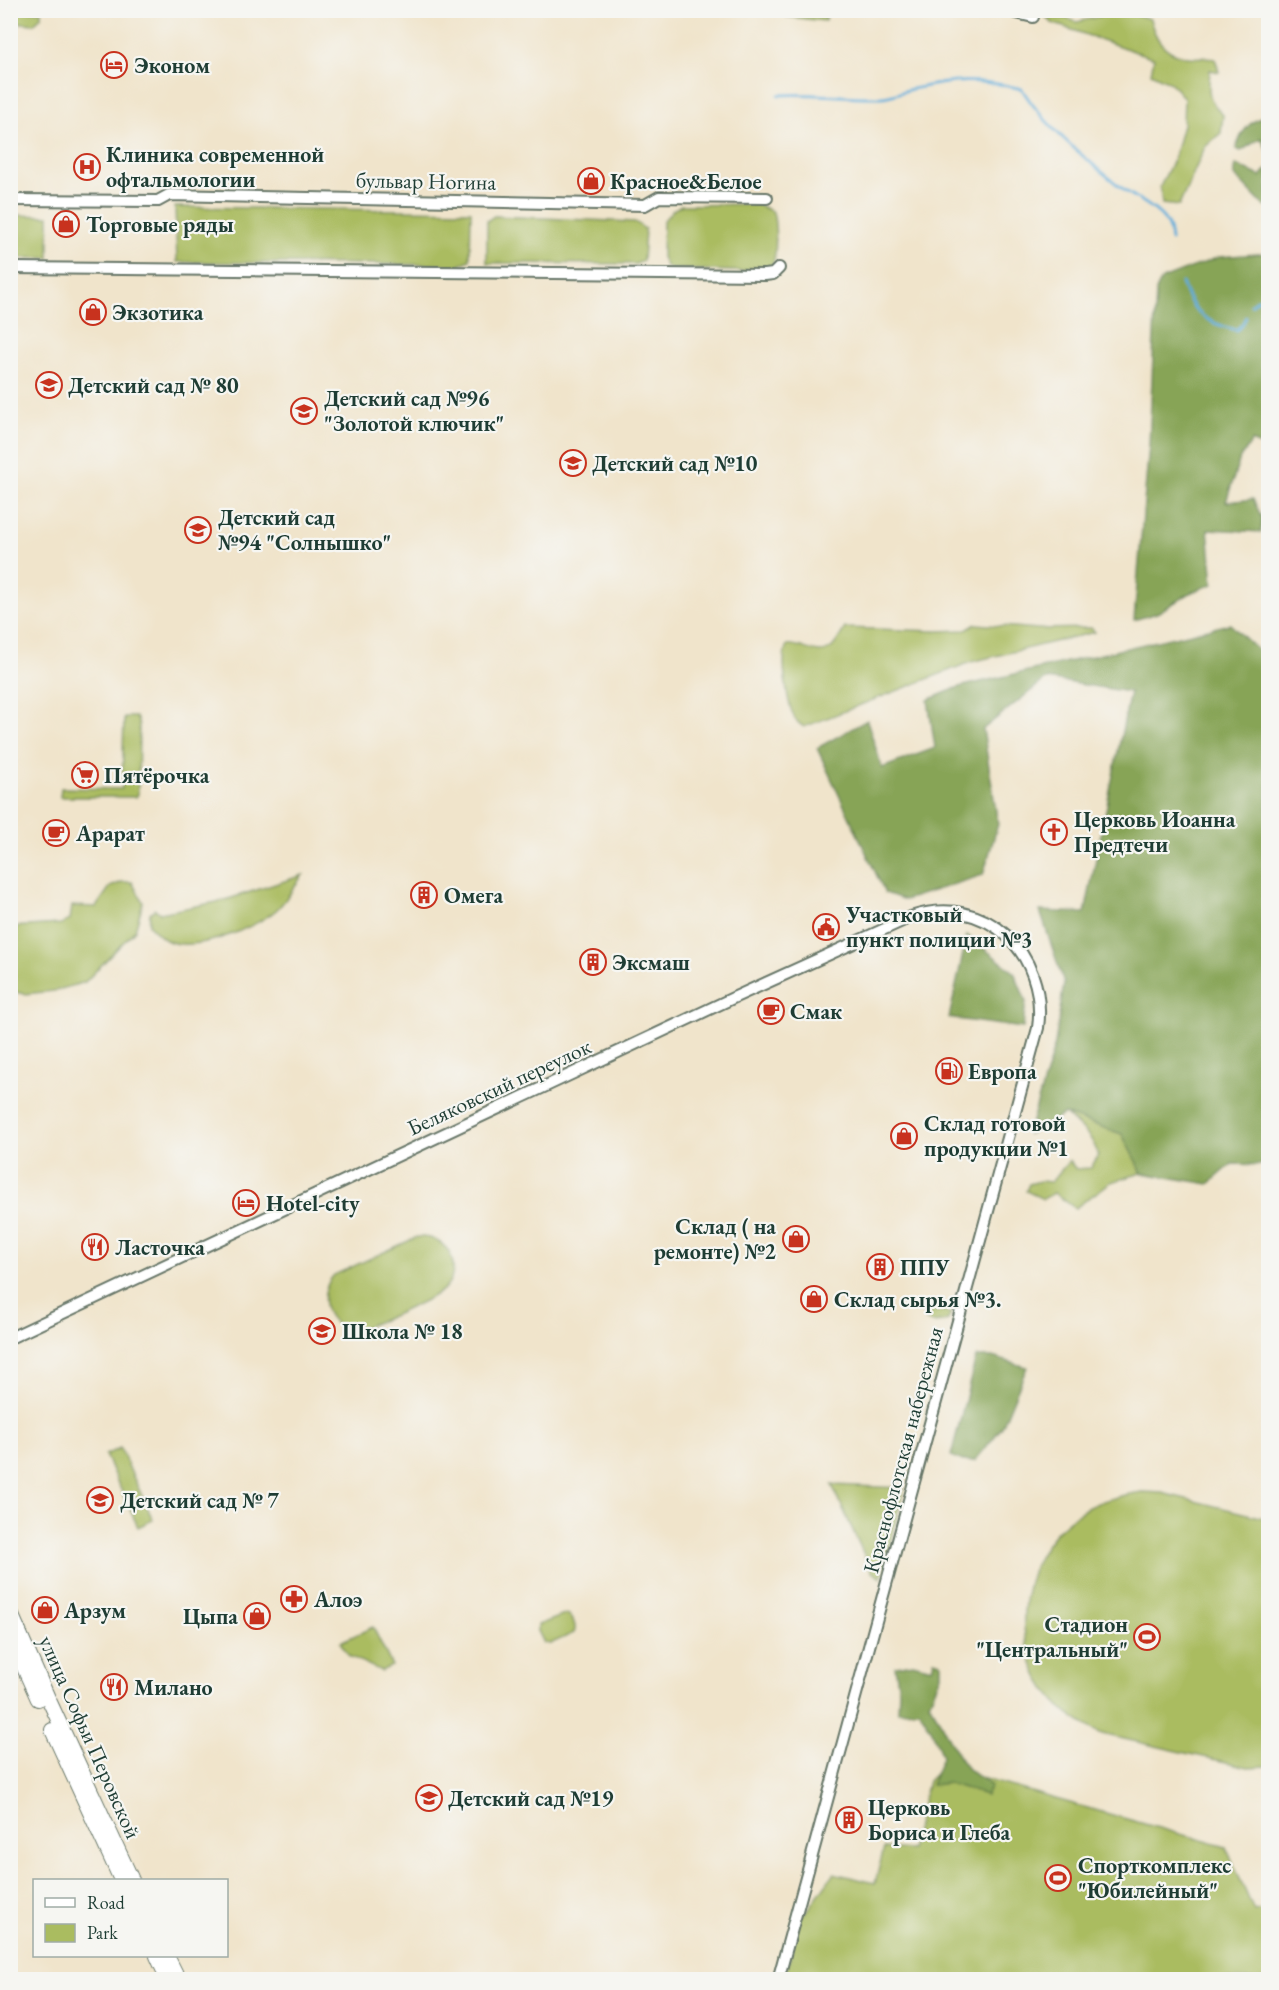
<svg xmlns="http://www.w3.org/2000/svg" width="1279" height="1990" viewBox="0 0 1279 1990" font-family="'EB Garamond',serif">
  <rect width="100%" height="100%" fill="#f6f6f2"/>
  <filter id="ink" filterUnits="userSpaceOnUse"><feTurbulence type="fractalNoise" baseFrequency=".0167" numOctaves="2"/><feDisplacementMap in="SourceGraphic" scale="12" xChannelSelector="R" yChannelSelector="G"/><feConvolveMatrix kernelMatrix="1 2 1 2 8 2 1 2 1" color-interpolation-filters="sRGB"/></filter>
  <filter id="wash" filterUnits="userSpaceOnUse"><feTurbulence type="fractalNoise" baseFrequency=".008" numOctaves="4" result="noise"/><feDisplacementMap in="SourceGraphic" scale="24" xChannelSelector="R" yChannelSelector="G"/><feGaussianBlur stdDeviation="1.35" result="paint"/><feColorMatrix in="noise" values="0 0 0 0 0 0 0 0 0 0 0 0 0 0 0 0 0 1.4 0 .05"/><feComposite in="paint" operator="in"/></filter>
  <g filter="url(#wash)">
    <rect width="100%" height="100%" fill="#f0e4cb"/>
    <path fill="#aabc60" stroke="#647c4a" stroke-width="1.5" d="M792,10L809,11L827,16L825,21L787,17Z
      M10,11H41V17L34,24L11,22Z
      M1134,14L1150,19C1155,38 1163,51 1182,56C1193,59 1205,56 1215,58L1219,72L1210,70C1208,91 1207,100 1223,115L1221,133L1205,147L1179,206L1162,204L1160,187L1174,158L1183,125L1184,98L1171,83L1151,73L1154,58L1052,23L1046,17L1065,18L1077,22L1101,16Z
      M757,204L773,212C776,223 777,253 773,263C770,268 765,270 761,272L671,269L666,266L662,257L663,221L673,210L681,205Z
      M175,207L471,211L470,260L459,265L177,262Z
      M11,215L49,216V258H11Z
      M494,216L635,222L645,229L643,261L636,264L487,263V221Z
      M976,624L1038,629L1091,628L1095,632L971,662L804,727C800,724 795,721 794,717C787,702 780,658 787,645C801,643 817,658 830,649C836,645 841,634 845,628L937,631L966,630Z
      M124,717H136L139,725L138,794L136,797H60L61,788L122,789Z
      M303,875C294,886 286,902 275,911C253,929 193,954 166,940C160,937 154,930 149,925L150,913L155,909L160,913L222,901Z
      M122,882H132L143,902L135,930L85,982L54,991L24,994L11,991V927L61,924L70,920L72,906L96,907L110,887Z
      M1065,1114L1122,1134L1142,1173L1111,1182L1075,1208L1054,1193L1043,1199L1026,1191L1029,1184L1040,1181L1051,1182L1069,1161L1076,1169L1091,1168L1098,1155C1093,1136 1080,1127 1065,1114Z
      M417,1237C431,1236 445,1242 451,1256C455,1266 453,1279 446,1287C438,1297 366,1329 354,1329C324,1329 316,1294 334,1275Z
      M941,1310L951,1313L948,1320C941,1323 929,1325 924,1318L927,1313Z
      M120,1448L153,1520L138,1527L105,1455Z
      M832,1485L904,1488L881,1578L872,1572Z
      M1142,1492L1162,1493L1268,1519V1766L1248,1767L1102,1734C1084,1725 1067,1715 1054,1700C1003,1642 1019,1547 1085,1509C1103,1499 1122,1495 1142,1492Z
      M567,1614C573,1617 577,1627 574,1633L550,1644L544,1643L538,1631V1625Z
      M373,1627L392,1666L381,1671L349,1656L340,1642Z
      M942,1767L1226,1847L1254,1911L1268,1908V1979L784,1980L801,1915L807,1911L834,1873L875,1883L884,1848L911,1850L928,1781Z"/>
    <path fill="#87a456" stroke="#537045" stroke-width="1.5" d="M1268,114V152L1261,138L1241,151L1236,149C1242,129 1249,122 1268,114Z
      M1236,165L1260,176L1268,169V207L1264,206L1234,175Z
      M1268,253V451L1252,441L1240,458L1226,502L1253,499L1262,519L1261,532L1208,529L1213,584L1192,592L1157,613L1134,620L1149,445L1156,291L1162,279L1219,257Z
      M1230,624L1261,653H1268V797C1265,809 1268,811 1268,822C1269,833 1268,842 1264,853H1268V1165L1232,1164L1209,1184L1142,1173L1122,1134L1065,1114L1028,1134L1055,1044L1064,983L1040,911L1085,913L1130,692L1046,679L983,729L998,824L983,875L905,900L885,893L817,748L867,720L882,768L935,748L928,700L959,687Z
      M967,935L1014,972L1026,1001L1023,1028L949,1018Z
      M976,1357H992L1027,1367L1002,1427L975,1461H963L951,1456Z
      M934,1660L941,1662V1675L929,1703C944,1724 951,1750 968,1769C974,1775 984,1780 991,1786L986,1795L948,1783L931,1785L942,1757L932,1731L919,1710L898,1711L899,1690L895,1666L913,1663L932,1668Z"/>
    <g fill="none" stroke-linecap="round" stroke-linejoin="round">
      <path stroke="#5facd8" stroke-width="3" d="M779,95C813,93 846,98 881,97C891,97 902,91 912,89C953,80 980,78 1022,89C1045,127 1088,161 1123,189C1136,199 1154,206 1164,219C1169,225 1170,232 1171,240
        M1182,283C1192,313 1206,323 1236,330L1242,325L1246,317
        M1251,305L1258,299H1268"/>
    </g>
  </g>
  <g filter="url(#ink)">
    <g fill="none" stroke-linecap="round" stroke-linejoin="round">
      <defs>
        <path id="tertiary" d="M1004,10L1033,17
          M10,200L158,201L169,195L645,205L659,197L767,198
          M10,268L765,275L773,274L779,268
          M10,1338L733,998L911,917C986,892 1048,954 1038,1028L778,1980"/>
        <path id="primary" d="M10,1611L48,1698L132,1880
          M10,1637L38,1699
          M52,1730L121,1880
          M157,1956L168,1980
          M167,1956L179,1980"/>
      </defs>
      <use href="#tertiary" stroke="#687769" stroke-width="14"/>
      <use href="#primary" stroke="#687769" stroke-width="16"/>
      <use href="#tertiary" stroke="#fff" stroke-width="10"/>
      <use href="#primary" stroke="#fff" stroke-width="14"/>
    </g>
  </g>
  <defs>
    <symbol id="hotel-ring" viewBox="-11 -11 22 22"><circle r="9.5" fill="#f6f6f2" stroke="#c8321e" stroke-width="1.5"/><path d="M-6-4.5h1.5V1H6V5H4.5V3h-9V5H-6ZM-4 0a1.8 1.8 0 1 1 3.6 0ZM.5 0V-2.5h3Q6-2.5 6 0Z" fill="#c8321e"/></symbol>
    <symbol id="hospital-ring" viewBox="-11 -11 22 22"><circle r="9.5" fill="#f6f6f2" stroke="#c8321e" stroke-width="1.5"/><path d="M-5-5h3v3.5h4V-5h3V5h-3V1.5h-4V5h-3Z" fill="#c8321e"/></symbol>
    <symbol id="shop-ring" viewBox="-11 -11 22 22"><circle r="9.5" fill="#f6f6f2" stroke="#c8321e" stroke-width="1.5"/><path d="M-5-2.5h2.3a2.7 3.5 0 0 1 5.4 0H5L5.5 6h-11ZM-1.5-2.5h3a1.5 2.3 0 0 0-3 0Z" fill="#c8321e"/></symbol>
    <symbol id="school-ring" viewBox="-11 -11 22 22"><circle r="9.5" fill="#f6f6f2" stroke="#c8321e" stroke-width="1.5"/><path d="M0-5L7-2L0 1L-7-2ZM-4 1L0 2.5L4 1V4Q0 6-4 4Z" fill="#c8321e"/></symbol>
    <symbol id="supermarket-ring" viewBox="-11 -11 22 22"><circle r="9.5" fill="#f6f6f2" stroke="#c8321e" stroke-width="1.5"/><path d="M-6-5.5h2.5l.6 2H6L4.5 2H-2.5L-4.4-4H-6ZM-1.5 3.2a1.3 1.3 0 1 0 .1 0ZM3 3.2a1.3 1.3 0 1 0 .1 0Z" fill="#c8321e"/></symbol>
    <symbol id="church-ring" viewBox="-11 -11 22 22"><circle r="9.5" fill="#f6f6f2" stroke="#c8321e" stroke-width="1.5"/><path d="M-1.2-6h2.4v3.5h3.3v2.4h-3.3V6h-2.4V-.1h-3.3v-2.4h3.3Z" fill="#c8321e"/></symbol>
    <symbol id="cafe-ring" viewBox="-11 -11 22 22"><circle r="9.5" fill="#f6f6f2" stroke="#c8321e" stroke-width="1.5"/><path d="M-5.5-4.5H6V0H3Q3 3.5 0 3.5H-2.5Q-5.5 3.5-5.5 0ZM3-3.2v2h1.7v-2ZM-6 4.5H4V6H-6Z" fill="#c8321e"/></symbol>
    <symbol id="building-ring" viewBox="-11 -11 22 22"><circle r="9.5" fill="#f6f6f2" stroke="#c8321e" stroke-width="1.5"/><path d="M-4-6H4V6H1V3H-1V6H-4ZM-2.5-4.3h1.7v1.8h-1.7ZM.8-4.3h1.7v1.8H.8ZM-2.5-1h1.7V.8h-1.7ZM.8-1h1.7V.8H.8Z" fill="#c8321e"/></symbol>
    <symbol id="civic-ring" viewBox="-11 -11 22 22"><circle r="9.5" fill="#f6f6f2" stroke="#c8321e" stroke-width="1.5"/><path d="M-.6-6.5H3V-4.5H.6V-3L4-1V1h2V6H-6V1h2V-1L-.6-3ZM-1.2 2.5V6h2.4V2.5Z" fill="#c8321e"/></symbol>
    <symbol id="fuel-ring" viewBox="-11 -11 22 22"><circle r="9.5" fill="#f6f6f2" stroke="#c8321e" stroke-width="1.5"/><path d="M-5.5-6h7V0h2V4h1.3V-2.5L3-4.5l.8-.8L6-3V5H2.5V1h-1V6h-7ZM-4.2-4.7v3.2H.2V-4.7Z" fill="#c8321e"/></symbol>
    <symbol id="restaurant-ring" viewBox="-11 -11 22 22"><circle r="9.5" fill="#f6f6f2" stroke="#c8321e" stroke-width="1.5"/><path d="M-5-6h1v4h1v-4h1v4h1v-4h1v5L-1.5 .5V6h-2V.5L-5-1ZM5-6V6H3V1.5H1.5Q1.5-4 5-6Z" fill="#c8321e"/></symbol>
    <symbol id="pharmacy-ring" viewBox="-11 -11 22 22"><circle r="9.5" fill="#f6f6f2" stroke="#c8321e" stroke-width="1.5"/><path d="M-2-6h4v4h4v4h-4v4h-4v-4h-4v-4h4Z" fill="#c8321e"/></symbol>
    <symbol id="stadium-ring" viewBox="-11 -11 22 22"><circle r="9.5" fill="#f6f6f2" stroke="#c8321e" stroke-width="1.5"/><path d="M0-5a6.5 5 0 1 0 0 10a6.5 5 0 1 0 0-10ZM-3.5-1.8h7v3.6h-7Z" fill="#c8321e"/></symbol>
  </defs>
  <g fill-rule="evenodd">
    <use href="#hotel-ring" x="99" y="50" width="30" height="30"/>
    <use href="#hospital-ring" x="72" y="152" width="30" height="30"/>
    <use href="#shop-ring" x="576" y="166" width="30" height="30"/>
    <use href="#shop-ring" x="51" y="209" width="30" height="30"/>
    <use href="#shop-ring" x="78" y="297" width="30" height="30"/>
    <use href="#school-ring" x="34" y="370" width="30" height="30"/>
    <use href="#school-ring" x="289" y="396" width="30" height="30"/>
    <use href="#school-ring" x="558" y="448" width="30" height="30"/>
    <use href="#school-ring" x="183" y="515" width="30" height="30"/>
    <use href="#supermarket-ring" x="70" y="760" width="30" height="30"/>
    <use href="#church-ring" x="1039" y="817" width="30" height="30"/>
    <use href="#cafe-ring" x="41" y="818" width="30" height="30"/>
    <use href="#building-ring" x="409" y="880" width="30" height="30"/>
    <use href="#civic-ring" x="811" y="912" width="30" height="30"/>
    <use href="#building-ring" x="578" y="947" width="30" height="30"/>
    <use href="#cafe-ring" x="756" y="996" width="30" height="30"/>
    <use href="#fuel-ring" x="934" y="1056" width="30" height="30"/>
    <use href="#shop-ring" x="889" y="1121" width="30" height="30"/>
    <use href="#hotel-ring" x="231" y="1188" width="30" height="30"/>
    <use href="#shop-ring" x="781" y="1224" width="30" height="30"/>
    <use href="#restaurant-ring" x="80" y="1232" width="30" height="30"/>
    <use href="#building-ring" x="865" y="1252" width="30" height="30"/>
    <use href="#shop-ring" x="799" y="1284" width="30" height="30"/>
    <use href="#school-ring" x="307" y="1316" width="30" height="30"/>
    <use href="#school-ring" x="85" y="1485" width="30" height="30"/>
    <use href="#pharmacy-ring" x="279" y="1584" width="30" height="30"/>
    <use href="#shop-ring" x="30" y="1595" width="30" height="30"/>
    <use href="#shop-ring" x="242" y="1601" width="30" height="30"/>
    <use href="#stadium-ring" x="1132" y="1622" width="30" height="30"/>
    <use href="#restaurant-ring" x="99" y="1672" width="30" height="30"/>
    <use href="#school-ring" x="414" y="1783" width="30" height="30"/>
    <use href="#building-ring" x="834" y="1805" width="30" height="30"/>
    <use href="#stadium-ring" x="1043" y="1863" width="30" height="30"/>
  </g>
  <g text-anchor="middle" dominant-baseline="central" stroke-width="4.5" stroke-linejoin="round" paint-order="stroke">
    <g font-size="22" font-weight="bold" fill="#1f3d34" stroke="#f6f6f2" text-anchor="start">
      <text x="134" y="65">Эконом</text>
      <text x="106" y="154">Клиника современной<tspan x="106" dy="25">офтальмологии</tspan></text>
      <text x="610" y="181">Красное&amp;Белое</text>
      <text x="86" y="224">Торговые ряды</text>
      <text x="112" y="312">Экзотика</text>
      <text x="68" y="385">Детский сад № 80</text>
      <text x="324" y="398">Детский сад №96<tspan x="324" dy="25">"Золотой ключик"</tspan></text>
      <text x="592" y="463">Детский сад №10</text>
      <text x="218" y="517">Детский сад<tspan x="218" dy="25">№94 "Солнышко"</tspan></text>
      <text x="104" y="775">Пятёрочка</text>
      <text x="1074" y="819">Церковь Иоанна<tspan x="1074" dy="25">Предтечи</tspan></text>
      <text x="76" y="833">Арарат</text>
      <text x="444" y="895">Омега</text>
      <text x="846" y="914">Участковый<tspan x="846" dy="25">пункт полиции №3</tspan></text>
      <text x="612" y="962">Эксмаш</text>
      <text x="790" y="1011">Смак</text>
      <text x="968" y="1071">Европа</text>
      <text x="924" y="1123">Склад готовой<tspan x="924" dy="25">продукции №1</tspan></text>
      <text x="266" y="1203">Hotel-city</text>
      <text x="776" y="1226" text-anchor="end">Склад ( на<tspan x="776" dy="25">ремонте) №2</tspan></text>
      <text x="115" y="1247">Ласточка</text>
      <text x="900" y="1267">ППУ</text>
      <text x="834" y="1299">Склад сырья №3.</text>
      <text x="342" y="1331">Школа № 18</text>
      <text x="120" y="1500">Детский сад № 7</text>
      <text x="314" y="1599">Алоэ</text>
      <text x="64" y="1610">Арзум</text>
      <text x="238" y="1616" text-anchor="end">Цыпа</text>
      <text x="1128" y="1624" text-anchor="end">Стадион<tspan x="1128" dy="25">"Центральный"</tspan></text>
      <text x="134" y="1687">Милано</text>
      <text x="448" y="1798">Детский сад №19</text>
      <text x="868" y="1807">Церковь<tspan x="868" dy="25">Бориса и Глеба</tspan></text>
      <text x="1078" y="1865">Спорткомплекс<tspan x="1078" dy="25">"Юбилейный"</tspan></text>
    </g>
    <g font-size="22" fill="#1f3d34" stroke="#f6f6f2">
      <text transform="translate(426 181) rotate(1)">бульвар Ногина</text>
      <text transform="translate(499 1087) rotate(-25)">Беляковский переулок</text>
      <text transform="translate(903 1450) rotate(-75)">Краснофлотская набережная</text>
      <text transform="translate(90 1737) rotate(66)">улица Софьи Перовской</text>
    </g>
  </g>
  <rect width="1279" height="1990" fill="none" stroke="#f6f6f2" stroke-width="36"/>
  <rect x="33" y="1879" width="195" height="78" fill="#f6f6f2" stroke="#a0aca6" stroke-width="1.5"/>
  <rect x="45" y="1898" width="30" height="9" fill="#ffffff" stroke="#a0aca6" stroke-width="1.5"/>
  <text x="87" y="1909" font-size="18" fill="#1f3d34">Road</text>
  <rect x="45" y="1924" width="30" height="18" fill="#aabc60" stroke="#a0aca6" stroke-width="1.5"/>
  <text x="87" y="1939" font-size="18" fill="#1f3d34">Park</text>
</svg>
